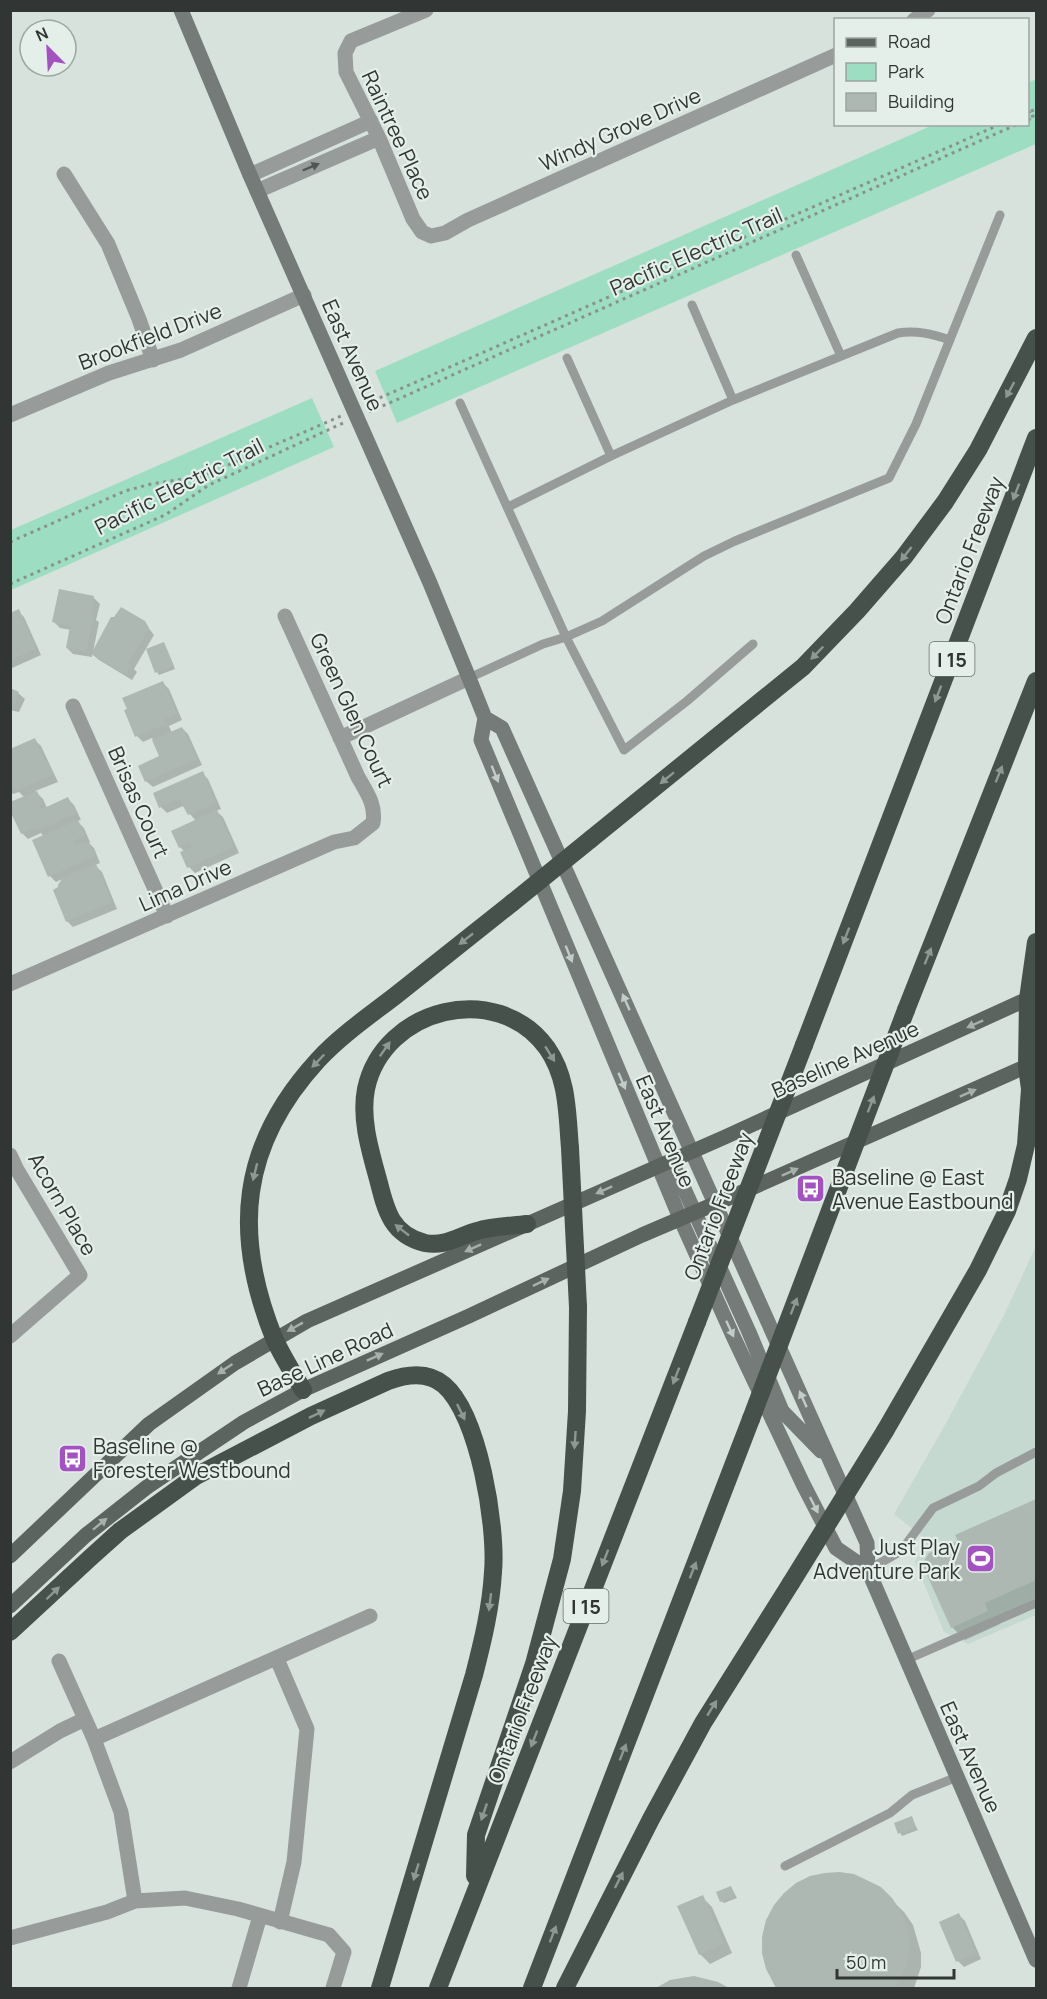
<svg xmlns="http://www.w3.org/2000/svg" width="1047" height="1999" viewBox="0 0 1047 1999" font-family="Manrope,sans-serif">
  <rect width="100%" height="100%" fill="#d7e2dd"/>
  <path fill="#c6d9d0" d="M1036,1246V1615L968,1644L944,1632L915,1562L925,1539L894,1514L945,1425L1004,1315Z"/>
  <path fill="#9ddec3" d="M1036,79V144L397,423L375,371L933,125L1028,124V83Z
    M312,398L334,447L11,590V530Z"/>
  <path fill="#0003" d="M94,598L100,604L96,620L99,622L93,652L144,622L154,635L134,669L137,672L132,680L99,660L92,654V657L73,654L67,648L71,630L60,628L54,622Z
    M18,611L24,617L41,655L10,669V615Z
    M164,644L175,669L159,675L157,672Z
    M163,683L169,689L182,720L169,726L172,733L182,728L188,734L202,765L153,787L146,781L161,757L152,738L143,742L137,736L126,711Z
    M10,690L18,693L25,699L19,712L10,710Z
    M35,740L41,746L58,782L35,791L43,799L47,808L68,799L74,805L81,820L77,821L84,828L90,842L89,843L94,848L100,863L95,865L102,872L117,909L73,927L67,921L60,889L62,879L56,882L50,876L44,837L41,833L28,839L22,833L25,798L19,792L13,794L10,792V750Z
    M202,773L208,779L221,809L216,811L223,817L239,853L195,873L189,867L182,853L185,852L180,847L196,821L183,806L167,813L161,807Z
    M1036,1501V1598L996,1616L1000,1624L965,1640L952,1627L960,1541L957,1536Z
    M911,1818L918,1830L902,1836L896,1824Z
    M731,1887L737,1898L724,1903L721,1901Z
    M880,1889L904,1912L913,1925L921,1953V1967L914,1988H778L774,1984Z
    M702,1897L712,1907L732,1953L710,1964L700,1954Z
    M959,1915L965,1921L981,1959L964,1967L958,1961Z
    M706,1979L725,1988H659L661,1987Z"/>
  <path fill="#adb8b3" d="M59,589L94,596L91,614H94L86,652L66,648L70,626L52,622Z
    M121,607L145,621L149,628L128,663L132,665L126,675L91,654L111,617H114Z
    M19,609L36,649L10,660V613Z
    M164,642L174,666L155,673L146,649Z
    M163,681L177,714L164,719L166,724L135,737L124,710L127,709L122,698Z
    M10,688L19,692L13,707L10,706Z
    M182,727L197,759L145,782L138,766L159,756L152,740Z
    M35,738L44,760L47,759L53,775L16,791L14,786L10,787V749Z
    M203,771L216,803L188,815L179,799L159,808L153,793Z
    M37,791L43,804L38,806L40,810L68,797L76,813L36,831L35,828L21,834L10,811V802Z
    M217,810L234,847L187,868L180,852L192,847L190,843L179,848L171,831Z
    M78,820L85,836L73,841L75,845L88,841L95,856L48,877L32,840Z
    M96,864L112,902L66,922L53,890L58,887V885L63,877Z
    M1036,1499V1580L985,1603L988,1611L951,1628L922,1564L929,1553L958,1541L955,1535Z
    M912,1816L916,1827L898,1834L894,1823Z
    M839,1872L854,1874L881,1887L892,1898L900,1910L906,1924L909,1939V1954L905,1969L899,1982L894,1988H776L766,1969L762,1953V1937L766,1920L774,1905L784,1893L796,1883L810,1876L825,1873Z
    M731,1886L735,1895L720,1902L716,1892Z
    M703,1895L724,1944L699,1955L677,1906Z
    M959,1913L976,1953L956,1962L939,1922Z
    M694,1976L718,1982L729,1988H656L670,1980Z"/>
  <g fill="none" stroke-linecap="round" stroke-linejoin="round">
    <path stroke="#89918e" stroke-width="3" stroke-dasharray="3 4.5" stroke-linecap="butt" d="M1031,111L1036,109
      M1028,113L1031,111L1033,118
      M1028,120L1036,116
      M366,404L1001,124
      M369,412L1018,124
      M10,542L125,491L151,484L203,476L341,416
      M10,584L165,515L209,485L343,423"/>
    <path stroke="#979c9a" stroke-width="9" d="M796,255L841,356
      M692,305L733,400
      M567,358L611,456
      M460,403L566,637L624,750L687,701L753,644
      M508,507L611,456L733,400L898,333C917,330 932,334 950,340
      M469,678L543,644L566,637L602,621L704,556L735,541L889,478L916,424L1000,215
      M868,1570L901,1551L933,1508L979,1486L996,1473L1036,1452
      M906,1660L1036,1603
      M785,1866L890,1813L912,1795L957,1777"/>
    <path stroke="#979c9a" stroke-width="15" d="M426,10L351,41L345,53L346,72L379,138L413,219L422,232L431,236L445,233L468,220L836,55
      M914,20L928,10
      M64,174L108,244L139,319L153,360
      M250,175L371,121
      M257,191L379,138
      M10,415L109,373L181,350L304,295
      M73,706L167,916
      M340,738L469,678
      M10,984L334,842L354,838L373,823C376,805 367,793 358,777L285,616
      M10,1155L16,1168L80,1275L10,1336
      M277,1659L307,1729L294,1862L280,1922
      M59,1661L94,1739L121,1812L135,1901
      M94,1739L370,1616
      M10,1762L60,1731L85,1719
      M10,1938L107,1912L135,1901L185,1898L238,1909L329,1935L344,1952L333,1988
      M239,1988L260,1916"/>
    <path stroke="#747b78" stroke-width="15" d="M181,10L250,175L430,583L469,678L485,718L481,740L680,1218L733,1336L803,1484L836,1548L868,1570
      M485,718L502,728L867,1543L868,1570L1036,1960
      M671,1160L749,1332L782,1411L821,1451"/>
    <path stroke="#5c6460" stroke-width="15" d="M10,1556L149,1424L235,1363L307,1321L725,1137L1036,995
      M10,1606L86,1535L147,1487L244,1422L303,1390L469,1316L642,1235L738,1194L1036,1062"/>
    <path stroke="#47514c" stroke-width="18" d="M591,839L803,667L857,611L904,557L945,502L978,450L1036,338
      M906,1010L1036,681
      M804,1045L1036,438
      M527,1224C511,1226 493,1226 477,1231C459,1236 445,1247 425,1243C392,1235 386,1211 379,1183C371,1153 360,1120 366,1089C383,1008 497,979 547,1048C568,1078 567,1113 570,1148
      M303,1390C293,1373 282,1356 274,1338C232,1233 240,1145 318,1060C340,1036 369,1016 395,996C434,965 473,934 512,903
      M885,1431L978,1270L1007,1211L1018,1179L1026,1145L1030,1089L1027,1067L1028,999L1036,942
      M10,1632L90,1558L120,1531L196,1476L311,1416L388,1381C407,1374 428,1371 444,1385C479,1415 497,1527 493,1572C491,1607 483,1640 474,1675L380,1988
      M475,1876L476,1835L534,1664L562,1559L572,1491L577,1411L578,1307
      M438,1988L697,1322
      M532,1988L751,1419
      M565,1988L651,1819L703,1723L791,1583"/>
    <path stroke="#47514c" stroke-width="18" d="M512,903L591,839
      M570,1148L578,1307
      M697,1322L804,1045
      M751,1419L906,1010
      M791,1583L885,1431"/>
  </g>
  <defs><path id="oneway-solid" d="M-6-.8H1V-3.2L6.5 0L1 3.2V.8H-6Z" transform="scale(1.5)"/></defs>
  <use fill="#505553" href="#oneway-solid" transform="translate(311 167) rotate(-23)"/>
  <g fill="#8e9893">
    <use href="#oneway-solid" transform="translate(1010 390) rotate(118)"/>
    <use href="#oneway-solid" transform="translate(1016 492) rotate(111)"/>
    <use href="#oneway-solid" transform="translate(906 554) rotate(128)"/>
    <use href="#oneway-solid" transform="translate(817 653) rotate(134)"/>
    <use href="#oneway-solid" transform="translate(938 694) rotate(111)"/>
    <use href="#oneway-solid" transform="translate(999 774) rotate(-68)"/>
    <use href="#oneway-solid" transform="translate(667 778) rotate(141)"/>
    <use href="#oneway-solid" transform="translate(846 936) rotate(111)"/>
    <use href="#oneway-solid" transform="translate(466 939) rotate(142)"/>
    <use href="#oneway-solid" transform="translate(928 956) rotate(-68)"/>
    <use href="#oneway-solid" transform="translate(385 1049) rotate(-55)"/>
    <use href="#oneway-solid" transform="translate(550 1054) rotate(58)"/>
    <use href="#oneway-solid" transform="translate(318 1061) rotate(134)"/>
    <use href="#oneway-solid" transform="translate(871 1104) rotate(-69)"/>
    <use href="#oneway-solid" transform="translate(255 1172) rotate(104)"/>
    <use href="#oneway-solid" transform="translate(402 1230) rotate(-142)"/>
    <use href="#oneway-solid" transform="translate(794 1306) rotate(-69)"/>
    <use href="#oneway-solid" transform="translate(676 1376) rotate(111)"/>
    <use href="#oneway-solid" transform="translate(461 1412) rotate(64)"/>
    <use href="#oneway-solid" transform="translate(317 1414) rotate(-26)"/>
    <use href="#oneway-solid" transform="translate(575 1440) rotate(94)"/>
    <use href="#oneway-solid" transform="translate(605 1558) rotate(111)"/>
    <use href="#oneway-solid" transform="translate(693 1570) rotate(-69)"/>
    <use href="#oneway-solid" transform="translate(53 1593) rotate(-44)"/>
    <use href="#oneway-solid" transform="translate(490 1602) rotate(97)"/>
    <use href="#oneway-solid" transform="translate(712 1708) rotate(-58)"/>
    <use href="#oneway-solid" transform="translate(534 1739) rotate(111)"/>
    <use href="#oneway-solid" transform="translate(623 1752) rotate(-69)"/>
    <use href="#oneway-solid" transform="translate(484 1812) rotate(109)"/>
    <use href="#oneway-solid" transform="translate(416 1872) rotate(107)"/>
    <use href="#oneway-solid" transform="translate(619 1880) rotate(-63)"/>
    <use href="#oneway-solid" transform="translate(553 1934) rotate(-69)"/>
  </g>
  <g fill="#c2ccc8">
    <use href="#oneway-solid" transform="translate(495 774) rotate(68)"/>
    <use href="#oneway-solid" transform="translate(569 954) rotate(68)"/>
    <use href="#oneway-solid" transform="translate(626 1002) rotate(-114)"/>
    <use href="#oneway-solid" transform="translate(622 1081) rotate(67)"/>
    <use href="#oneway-solid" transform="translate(730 1329) rotate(65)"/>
    <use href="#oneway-solid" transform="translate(803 1399) rotate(-114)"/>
    <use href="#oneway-solid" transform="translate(814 1505) rotate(63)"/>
  </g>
  <g fill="#a7b0ac">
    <use href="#oneway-solid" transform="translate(975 1024) rotate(156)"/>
    <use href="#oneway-solid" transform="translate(968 1093) rotate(-24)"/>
    <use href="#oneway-solid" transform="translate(790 1172) rotate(-24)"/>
    <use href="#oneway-solid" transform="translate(604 1190) rotate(156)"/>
    <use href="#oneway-solid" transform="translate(473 1248) rotate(156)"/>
    <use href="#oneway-solid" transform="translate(541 1282) rotate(-25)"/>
    <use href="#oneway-solid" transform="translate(295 1327) rotate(151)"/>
    <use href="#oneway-solid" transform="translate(375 1357) rotate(-24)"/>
    <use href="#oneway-solid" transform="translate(225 1369) rotate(146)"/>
    <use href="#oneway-solid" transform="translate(100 1524) rotate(-39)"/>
  </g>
  <defs>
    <symbol id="bus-square" viewBox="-11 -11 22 22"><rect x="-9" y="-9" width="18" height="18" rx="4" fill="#a451c1" stroke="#e4efea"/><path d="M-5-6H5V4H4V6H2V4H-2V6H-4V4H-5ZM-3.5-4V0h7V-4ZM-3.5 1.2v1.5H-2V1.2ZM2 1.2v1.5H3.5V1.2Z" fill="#fff"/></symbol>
    <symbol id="stadium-square" viewBox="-11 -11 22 22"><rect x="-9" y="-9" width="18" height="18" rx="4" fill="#a451c1" stroke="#e4efea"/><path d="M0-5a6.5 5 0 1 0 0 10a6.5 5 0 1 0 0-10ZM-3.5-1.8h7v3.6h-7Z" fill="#fff"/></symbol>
  </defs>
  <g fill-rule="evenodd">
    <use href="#bus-square" x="794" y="1172" width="33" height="33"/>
    <use href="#bus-square" x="56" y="1442" width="33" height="33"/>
    <use href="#stadium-square" x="964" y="1542" width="33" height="33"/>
  </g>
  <g text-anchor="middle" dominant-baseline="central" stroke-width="4.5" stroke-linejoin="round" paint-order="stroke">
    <g fill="#e4efea" stroke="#676e6b" stroke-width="1.5">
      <rect x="929.5" y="642" width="45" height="34" rx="4.5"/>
      <rect x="563.5" y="1589" width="45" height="34" rx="4.5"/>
    </g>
    <g font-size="20" font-weight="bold" fill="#313634">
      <text x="952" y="659">I 15</text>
      <text x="586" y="1606">I 15</text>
    </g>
    <g font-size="21" fill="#313634" stroke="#e4efea">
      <text transform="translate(620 129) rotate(-24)">Windy Grove Drive</text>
      <text transform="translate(398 135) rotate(65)">Raintree Place</text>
      <text transform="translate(696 251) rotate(-24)">Pacific Electric Trail</text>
      <text transform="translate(150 336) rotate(-21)">Brookfield Drive</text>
      <text transform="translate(353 355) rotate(66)">East Avenue</text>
      <text transform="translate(179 486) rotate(-27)">Pacific Electric Trail</text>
      <text transform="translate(969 550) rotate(-69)">Ontario Freeway</text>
      <text transform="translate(352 710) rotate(65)">Green Glen Court</text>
      <text transform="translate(139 802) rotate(66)">Brisas Court</text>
      <text transform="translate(185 885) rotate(-24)">Lima Drive</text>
      <text transform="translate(845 1059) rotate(-24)">Baseline Avenue</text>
      <text transform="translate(666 1131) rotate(67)">East Avenue</text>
      <text transform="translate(63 1204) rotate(60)">Acorn Place</text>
      <text transform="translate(718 1206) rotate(-69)">Ontario Freeway</text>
      <text transform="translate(325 1359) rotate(-25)">Base Line Road</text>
      <text transform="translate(522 1709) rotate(-69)">Ontario Freeway</text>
      <text transform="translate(971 1757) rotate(66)">East Avenue</text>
    </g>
    <g font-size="21" fill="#313634" stroke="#e4efea" text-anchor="start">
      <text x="832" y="1177">Baseline @ East<tspan x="832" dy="24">Avenue Eastbound</tspan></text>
      <text x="93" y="1446">Baseline @<tspan x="93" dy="24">Forester Westbound</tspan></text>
      <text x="960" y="1547" text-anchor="end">Just Play<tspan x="960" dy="24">Adventure Park</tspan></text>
    </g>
  </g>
  <rect width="1047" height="1999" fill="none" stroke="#313634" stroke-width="24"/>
  <rect x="834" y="18" width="195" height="108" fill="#e4efea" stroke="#9ca5a1" stroke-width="1.5"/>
  <rect x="846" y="38" width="30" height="9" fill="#5c6460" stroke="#9ca5a1" stroke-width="1.5"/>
  <text x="888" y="48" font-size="18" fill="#313634">Road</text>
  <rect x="846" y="63" width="30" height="18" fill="#9ddec3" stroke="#9ca5a1" stroke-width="1.5"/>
  <text x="888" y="78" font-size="18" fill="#313634">Park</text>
  <rect x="846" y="93" width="30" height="18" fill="#adb8b3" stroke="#9ca5a1" stroke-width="1.5"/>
  <text x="888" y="108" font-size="18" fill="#313634">Building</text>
  <g transform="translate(48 48) rotate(336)"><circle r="28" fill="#e4efea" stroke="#9ca5a1" stroke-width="1.5"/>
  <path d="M0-4.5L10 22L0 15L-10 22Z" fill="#a451c1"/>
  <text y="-9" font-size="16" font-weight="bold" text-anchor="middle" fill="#313634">N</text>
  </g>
  <path d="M837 1969v9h117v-9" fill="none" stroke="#313634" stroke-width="3"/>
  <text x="846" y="1969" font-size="18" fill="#313634" stroke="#e4efea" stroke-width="4.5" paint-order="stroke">50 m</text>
</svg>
